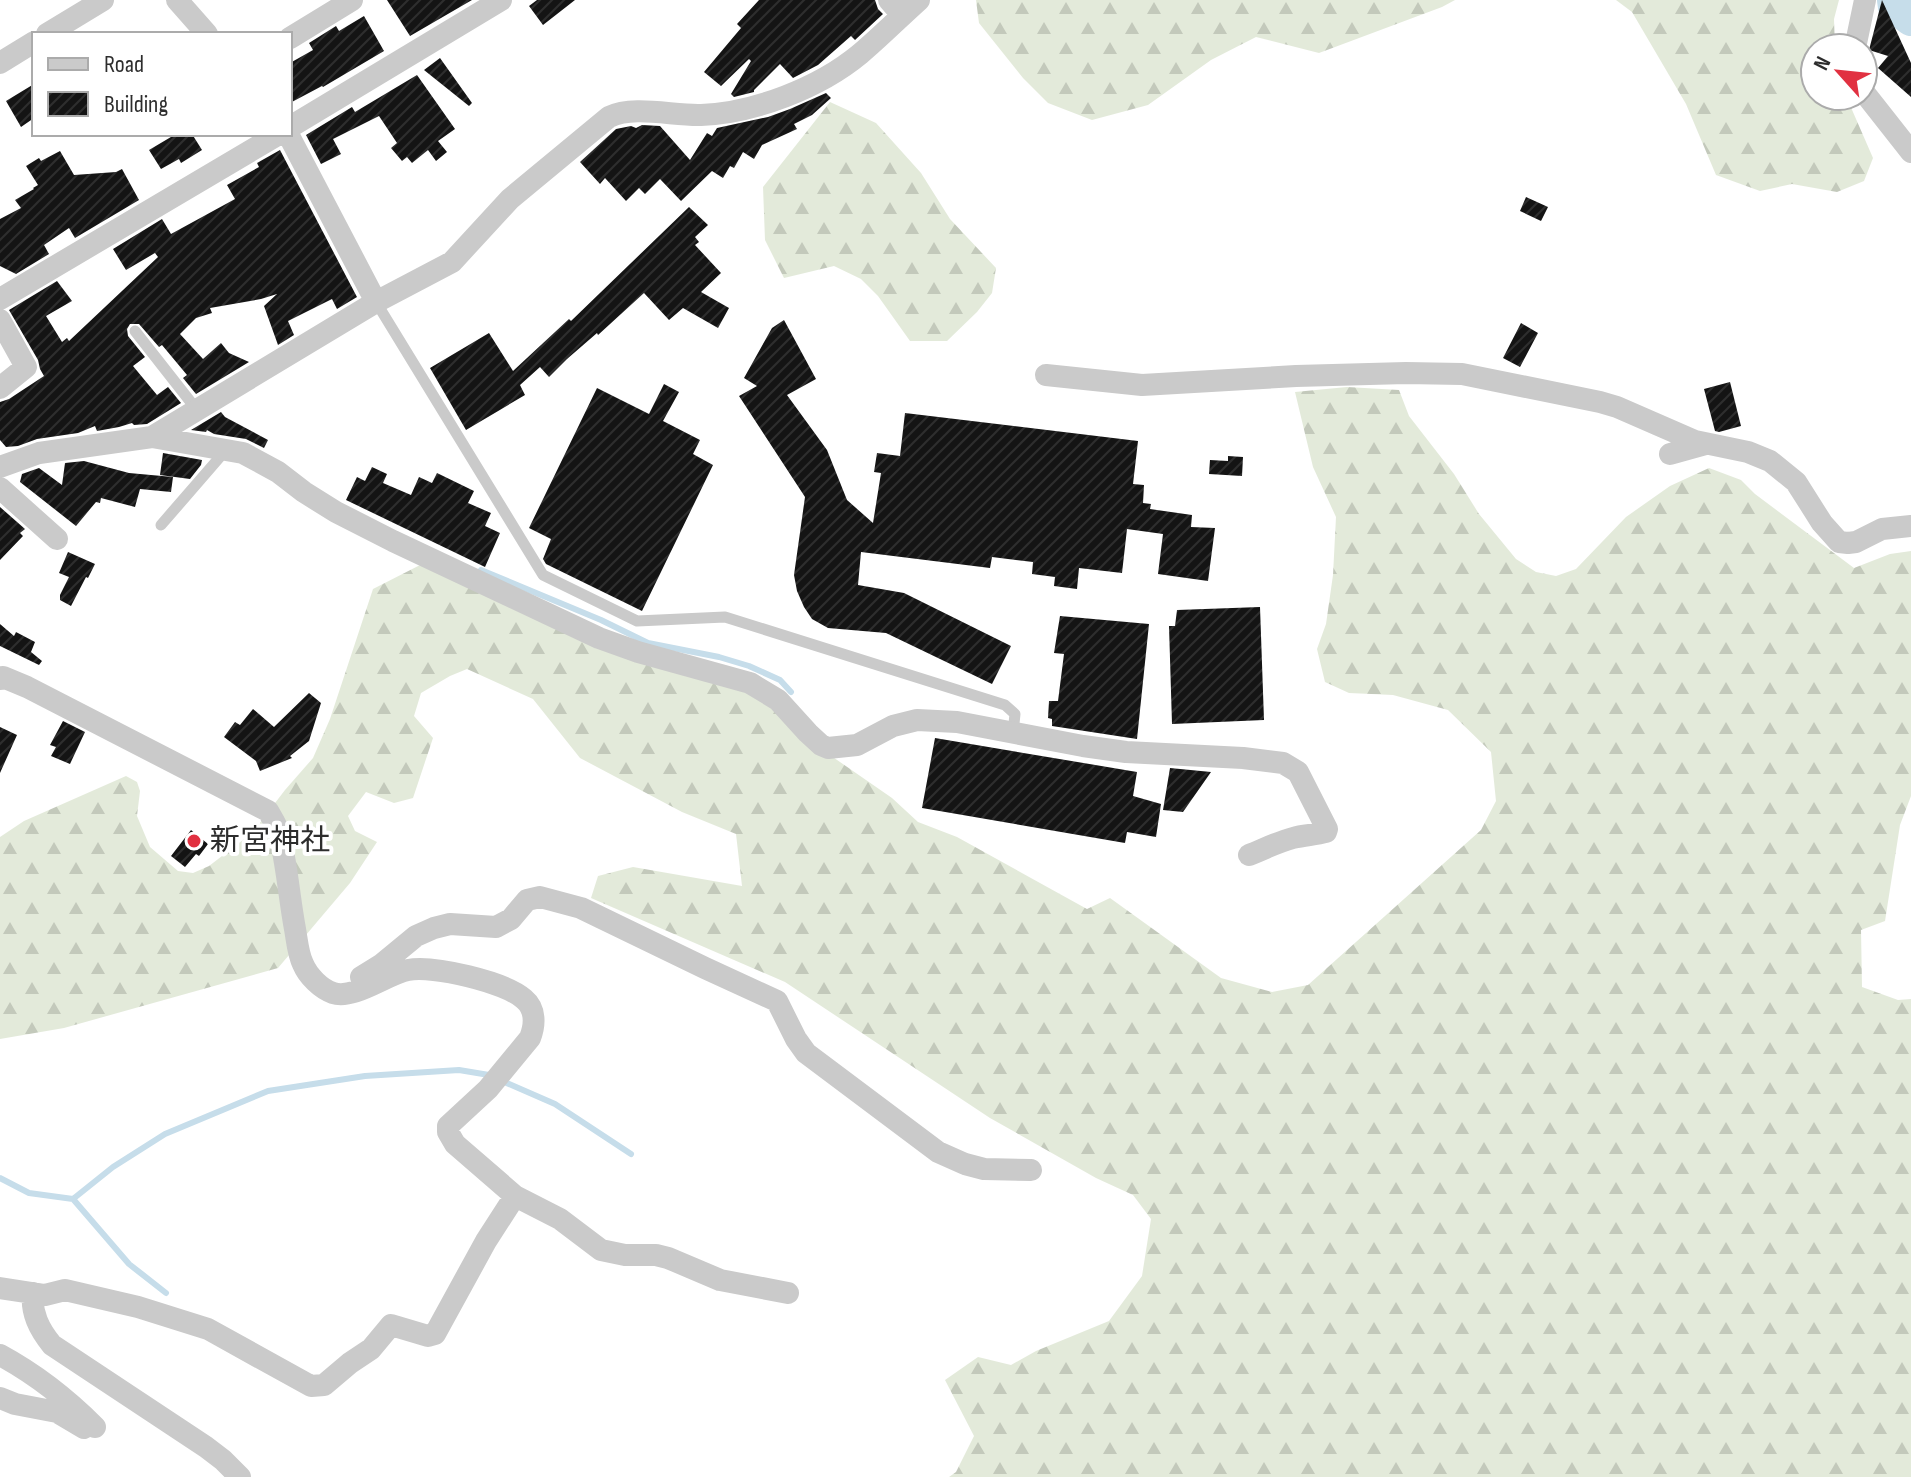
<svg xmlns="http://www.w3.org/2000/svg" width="1911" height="1477" viewBox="0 0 1911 1477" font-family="'Sofia Sans Condensed','Noto Sans JP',sans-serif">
  <defs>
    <pattern id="forest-firs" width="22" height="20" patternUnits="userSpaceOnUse" patternTransform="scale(2)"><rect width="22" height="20" fill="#e3eada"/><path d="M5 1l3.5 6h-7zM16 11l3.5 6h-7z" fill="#c3c9bb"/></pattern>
    <pattern id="building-hatch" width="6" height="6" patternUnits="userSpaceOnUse" patternTransform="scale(2)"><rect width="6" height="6" fill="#141414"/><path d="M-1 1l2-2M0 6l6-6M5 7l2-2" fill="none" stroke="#2e2e2e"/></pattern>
  </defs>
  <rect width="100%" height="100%" fill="#fff"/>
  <path fill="url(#forest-firs)" d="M976,0H1455L1442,7L1319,53L1256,37L1211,60L1148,105L1092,120L1048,103L1023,78L979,23Z
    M1616,0H1839L1834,19L1835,48H1815V96H1846L1873,158L1864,181L1837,192L1792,184L1760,191L1716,175L1686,104L1632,12Z
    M830,102L876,123L921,173L950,219L996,268L992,293L977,312L947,341H910L878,296L861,279L834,266L784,278L765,240L763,187Z
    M1347,387L1399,390L1409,416L1454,474L1479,514L1516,559L1536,572L1556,576L1576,569L1626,517L1670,486L1709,468L1741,480L1755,494L1854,568L1890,554L1911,551V796L1900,825L1885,921L1861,930L1862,987L1898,1000L1911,999V1477H949L956,1472L974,1436L945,1380L978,1357L1011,1365L1036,1351L1109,1321L1142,1276L1151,1219L1133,1195L1096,1178L990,1118L785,982L591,898L598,876L633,867L742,886L736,834L682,812L580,758L533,699L467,669L450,676L421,693L414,716L433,738L413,798L394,803L366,792L348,816L355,831L377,842L350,883L278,968L64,1028L0,1039V837L24,821L126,776L137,782L140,791L137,816L150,847L178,871L193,873L209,866L252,833L285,790L313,758L330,719L373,589L426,562L755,689L814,744L892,798L918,822L957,837L1087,909L1110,898L1221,978L1272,992L1308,985L1481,830L1496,801L1491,752L1448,710L1393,695L1349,693L1325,682L1317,649L1326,624L1333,575L1336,517L1313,467L1295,392Z"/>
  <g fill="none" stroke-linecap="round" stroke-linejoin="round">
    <path stroke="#c6ddea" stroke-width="6" d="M481,570L601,620L648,643L719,657L749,666L780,680L791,692
      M502,1081L555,1104L631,1154
      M0,1178L29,1193L73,1199L129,1264L166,1293
      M73,1199L113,1167L165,1134L268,1091L365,1076L459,1070L489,1075"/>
    <path stroke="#c6ddea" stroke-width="34" d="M1894,0L1895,7L1911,19"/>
  </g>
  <path fill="url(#building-hatch)" d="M387,0H472L410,36Z
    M537,0H575L543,25L529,6Z
    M759,0H875L878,9L883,14L855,40L851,36L818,65L793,78L780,64L754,90V92L734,97L731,94L751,61L749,59L721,86L704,72L741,28L737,24Z
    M1882,0L1911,63V97L1878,68L1888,56L1869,50Z
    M364,16L384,51L323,87L322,86L290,103V63L313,50L309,43L336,26L339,31Z
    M440,58L472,103L469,106L424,70Z
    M417,75L455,129L438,141L447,152L436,161L428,150L412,163L407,157L402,161L391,148L397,143L379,116L333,139L341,154L321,164L306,135L352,107L355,112Z
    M34,84V118L21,127L6,101Z
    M826,93L831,98L812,115L794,124L797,129L762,145L754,159L743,152L734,168L730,166L723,178L712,171L681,201L660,179L645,194L639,188L626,201L605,178L600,184L580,162L616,129L631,126L636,128L642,125L660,126L690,160L707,133L712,136L717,128L768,117L790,109Z
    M176,134H192L202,150L181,163L179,159L161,169L149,150Z
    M280,150L357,297L337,309L332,299L288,321L294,335L278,345L264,306L277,294L261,299L210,308L212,313L196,318L180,334L203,359L221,343L229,353L249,362L196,394L183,378L187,375L162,345L159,347L139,324H130L127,329L128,336L145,357L133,366L157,395L168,387L181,403L147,424L134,425L132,423L119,427L97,431L95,426L78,433L37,439L18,446L6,447L0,440V402L9,399L44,376L40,369L38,360L9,310L57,281L72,301L46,316L62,342L67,338L69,341L158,257L155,253L126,270L113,249L162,219L171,234L235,199L227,185L259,167L257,163Z
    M60,151L74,175L116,172L122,169L139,200L75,238L69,228L44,245L49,254L16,274L0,266V219L21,208L15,200L34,189L33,188L38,185L26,166L39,158L41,161Z
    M1526,197L1548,207L1541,221L1520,211Z
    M689,207L708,225L695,237L699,242L695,245L721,273L701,292L729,308L718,328L683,308L669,320L644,293L598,335L597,333L567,359L549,377L540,367L520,385L525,395L466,430L430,368L489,333L513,371L569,319L571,321Z
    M784,320L816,379L787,395L827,450L847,500L873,523L881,473L874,472L877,453L900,456L905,413L1138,441L1133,484L1144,485L1143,503L1151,504L1150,509L1192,515L1191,527L1215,528L1208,581L1158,574L1163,534L1127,529L1122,573L1079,568L1077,589L1054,586L1055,577L1032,574L1033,562L992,557L990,568L861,552L858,585L904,593L1011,646L992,684L886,633L828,628L812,619L804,607L797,591L794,575L805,497L739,396L757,386L744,378L772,328Z
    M1521,323L1538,333L1520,367L1503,358Z
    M1730,382L1741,426L1719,432L1715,431L1704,389Z
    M664,384L679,392L663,421L700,440L693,454L713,465L642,611L546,564L543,559L551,539L529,528L597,388L649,414Z
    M221,412L225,417L268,440L264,448L246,439L214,434L207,430L206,432L191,430Z
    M163,453L202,460L201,465L190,479L160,475Z
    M1228,456L1243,457L1242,476L1209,474L1210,460L1228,461Z
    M84,461L129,473L173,477L171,492L140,489L135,507L101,498L100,503L96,502L76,526L20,482L22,474L39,468L62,485L65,463Z
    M372,467L387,474L383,483L411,495L419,477L432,483L437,473L474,491L468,503L491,513L485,526L500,533L485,567L346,500L357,477L365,481Z
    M0,507L25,529L20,533L23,536L0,560Z
    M68,552L95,564L88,578L86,577L71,606L60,600V595L69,577L59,573Z
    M1260,607L1264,720L1172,724L1169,626H1175L1177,610Z
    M1060,616L1149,624L1137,739L1052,726V719L1048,718L1049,701H1058L1064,654L1054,653Z
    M0,624L14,636L16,632L35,642L31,652L42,661L39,665L0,646Z
    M309,693L321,703L309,741L290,756L292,758L260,771L256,761L224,737L235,722L240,725L253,709L274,727Z
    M63,721L85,732L70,764L51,756L56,747L50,745Z
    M0,727L17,735L0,773Z
    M935,738L1137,772L1133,796L1161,804L1156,837L1127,832L1125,843L922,808Z
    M1170,768L1211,772L1183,812L1163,810Z
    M191,830L208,844L199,856L196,854L185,867L171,856Z"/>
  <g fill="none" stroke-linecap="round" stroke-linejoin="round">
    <path stroke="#cacaca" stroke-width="11" d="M376,302L543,575L637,621L725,617L1005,705L1015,714L1013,733
      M135,331L197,410
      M161,525L226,450"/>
    <path stroke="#cacaca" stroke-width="22" d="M177,0L207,34
      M889,0L902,15
      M47,34L103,0
      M290,38L352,0
      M1855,48L1865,0
      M0,63L34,42
      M1863,91L1911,152
      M290,127L501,0
      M288,134L376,302
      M0,299L279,134
      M0,320L26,367L0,388
      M1046,375L1142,385L1296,376L1406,373L1462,374L1600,402L1617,407L1695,441L1748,452L1770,461L1796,482L1822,523L1839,542L1848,543L1856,542L1882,529L1911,526
      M152,437L243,453L278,472L304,492L336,512L393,541L599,638L638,652L750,683L778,700L808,733L821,745L828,748L857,745L893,726L917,720L957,722L1083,746L1126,752L1243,758L1283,763L1298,772L1327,829L1326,832C1315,835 1304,835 1293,838C1278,842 1264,849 1249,855
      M1670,454L1706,444
      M0,467L39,453L152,437L376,302L452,262L510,199L609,117C634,105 673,116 701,115C754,113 819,88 860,54C880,37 899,18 919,0
      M0,488L57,539
      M0,679L3,677L27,687L268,811C272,818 277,825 279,833C287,864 289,897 295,929C297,940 298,954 303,964C308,976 321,989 333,993C354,1000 387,974 408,970C433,965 505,982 524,999C536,1009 535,1025 530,1038L488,1089L448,1126V1132L455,1144L515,1196L560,1219L601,1250L625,1255H656L668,1258L720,1280L788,1293
      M361,977L382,964L416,936L434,928L450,924L496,927L511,919L527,900L540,897L581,908L705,968L777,1001L796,1039L806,1053L938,1152L965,1164L984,1169L1031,1170
      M0,1288L45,1295L65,1290L138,1307L208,1329L311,1386L324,1385L350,1363L371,1349L391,1325L428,1336L435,1334L486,1241L515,1196
      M33,1293C31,1313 39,1329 52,1345L206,1447L223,1460L240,1477
      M0,1355C37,1375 66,1398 95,1427
      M0,1398L15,1404L57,1412L84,1428"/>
  </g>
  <circle fill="#e13141" stroke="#fff" stroke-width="3" cx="194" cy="841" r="8"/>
  <g text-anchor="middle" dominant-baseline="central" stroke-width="8" stroke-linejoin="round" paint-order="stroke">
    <g font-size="30" fill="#2d2d2d" stroke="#fff" text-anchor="start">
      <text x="210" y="841">新宮神社</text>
    </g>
  </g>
  <rect x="32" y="32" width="260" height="104" fill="#ffffff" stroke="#ababab" stroke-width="2"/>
  <rect x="48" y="58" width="40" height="12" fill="#cacaca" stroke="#ababab" stroke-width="2"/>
  <text x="104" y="72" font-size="24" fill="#2d2d2d">Road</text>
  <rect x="48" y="92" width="40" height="24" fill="url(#building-hatch)" stroke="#ababab" stroke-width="2"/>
  <text x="104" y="112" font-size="24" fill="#2d2d2d">Building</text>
  <g transform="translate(1839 72) rotate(297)"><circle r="38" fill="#ffffff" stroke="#ababab" stroke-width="2"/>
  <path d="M0-6L14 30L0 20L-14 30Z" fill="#e13141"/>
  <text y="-12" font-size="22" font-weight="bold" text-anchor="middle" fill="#2d2d2d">N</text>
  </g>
</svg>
